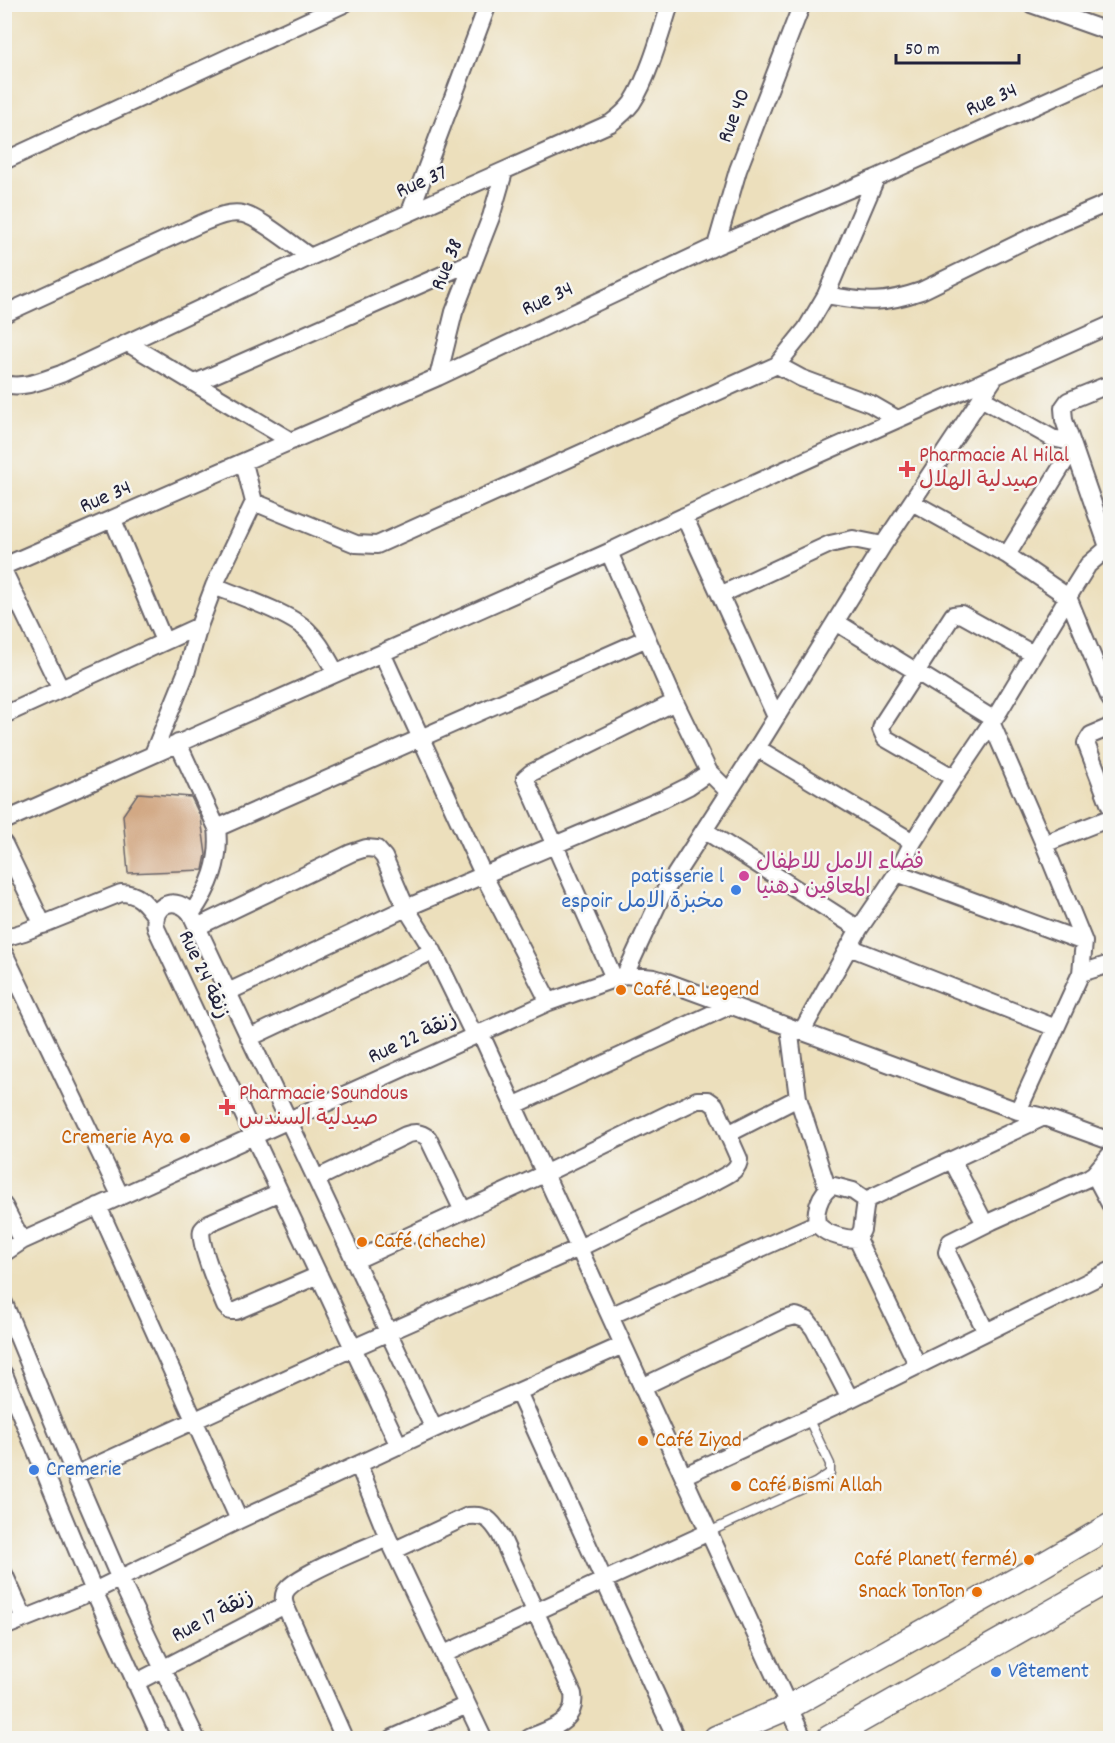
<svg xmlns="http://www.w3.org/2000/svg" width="1115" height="1743" viewBox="0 0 1115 1743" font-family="Dekko,'Playpen Sans Arabic',sans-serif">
  <rect width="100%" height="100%" fill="#f6f6f2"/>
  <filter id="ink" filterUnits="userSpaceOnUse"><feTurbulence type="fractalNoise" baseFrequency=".0167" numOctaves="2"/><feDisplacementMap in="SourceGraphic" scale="12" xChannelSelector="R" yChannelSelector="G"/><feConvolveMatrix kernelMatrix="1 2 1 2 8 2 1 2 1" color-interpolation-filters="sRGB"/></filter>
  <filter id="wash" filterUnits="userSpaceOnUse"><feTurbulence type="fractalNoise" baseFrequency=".008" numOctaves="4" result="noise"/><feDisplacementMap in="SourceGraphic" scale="24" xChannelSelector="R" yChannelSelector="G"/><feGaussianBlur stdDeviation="1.35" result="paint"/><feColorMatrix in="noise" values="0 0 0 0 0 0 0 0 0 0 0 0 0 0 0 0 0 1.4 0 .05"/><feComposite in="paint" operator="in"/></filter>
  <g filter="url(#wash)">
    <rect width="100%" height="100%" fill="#ecdfbc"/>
    <g id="blocks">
      <path fill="#d2a884" d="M138,793L191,797L201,818L206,855L203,870L128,873L123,815Z"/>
    </g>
  </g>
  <g filter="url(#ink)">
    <use href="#blocks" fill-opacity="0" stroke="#696468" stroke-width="1.5"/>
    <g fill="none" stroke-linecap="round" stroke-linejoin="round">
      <defs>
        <path id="lane" d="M709,1532L815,1483L830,1473V1464L808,1418"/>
        <path id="street" d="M1031,4L1110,32
          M4,161L344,4
          M410,212L488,4
          M716,246L738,170L802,4
          M826,295C867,302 881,305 921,291L1054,226L1110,202
          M4,314L202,223C214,218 229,211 243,214C259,217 294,246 310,257
          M129,344L291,441
          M777,365L801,378L871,404L897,419
          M438,377L454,312L491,217L504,172
          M195,383L474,261
          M4,384C24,389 43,380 61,374L310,257L611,123C619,117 626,111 632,103C648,79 661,33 670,4
          M981,398L1052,438L1071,442
          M254,502L356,544L377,545L777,365L806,329L826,295L876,178
          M912,502L1007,555L1068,597L1110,699
          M684,516L776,717
          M113,520L164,641
          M1108,547L1064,420L1063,408L1068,401L1110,384
          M609,552L675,702L709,772L729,792
          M1007,555L1073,448
          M4,566L438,377L716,246L876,178L1110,72
          M4,572L60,688
          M214,586C239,596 289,613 307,630C320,642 327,658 336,673
          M720,595L830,544L853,539L883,545
          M836,622L993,719
          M382,653L484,876L549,1002
          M4,715L199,626
          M991,722L1044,844L1084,942L1081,973L1018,1111
          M1110,727L1091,735L1086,743L1110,806
          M178,743L217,828C221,861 210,888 191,914
          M757,748L913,842
          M153,754L186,673L199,626L214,586L254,502L244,463
          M954,778L885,738L881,729L883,723L953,615L961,614L1033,654
          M4,821L609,552C774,472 943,400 1110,325
          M217,828L647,638
          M704,830L859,929
          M4,844L43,925
          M1044,844L1110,818
          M897,873L1084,942
          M197,927L351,853L366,848L377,849L384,857L406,908L433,951L474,1035
          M4,938L24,932L121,893C139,893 146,904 156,917
          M849,947L1056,1028
          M4,953L120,1195
          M1081,973L1110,964
          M625,975L661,897L757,748L883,545L995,377
          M614,978L525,778L531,773L675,702
          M228,992L406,908L663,799L689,786L709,772
          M789,1027L798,1098L827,1187
          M802,1031L859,929L897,873L913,842L954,778L998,713L1068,597L1088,565L1110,546
          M480,1032L803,1738
          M249,1038L433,951
          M513,1106L729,1006
          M728,1134L798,1098
          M952,1160L985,1224
          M1094,1174L1110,1204
          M316,1179L406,1135C415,1132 420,1132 428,1138L463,1211
          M834,1186L853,1191L866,1200L862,1230L857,1239C846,1239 828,1235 820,1227C811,1219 820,1189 834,1186Z
          M280,1192L209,1223C207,1225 203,1228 202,1230C197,1240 220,1294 225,1306L230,1311H236L319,1275
          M866,1200L1044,1117
          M4,1206L22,1241
          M98,1206L239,1520
          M857,1239L918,1366
          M4,1253L22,1241L549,1002L625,975L654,978L667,982L1018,1111L1044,1117L1110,1141
          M4,1303L75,1475L119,1577L196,1738
          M610,1316L817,1223
          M986,1332L947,1252L950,1242L992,1221L1088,1178L1094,1174L1110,1155
          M4,1374L94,1591L161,1738
          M642,1387L784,1319L796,1316L807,1320L814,1329L850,1399
          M518,1392L676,1738
          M399,1446L156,928C151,904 177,894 191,914L434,1429
          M359,1466L388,1538L483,1738
          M75,1475L353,1348L579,1248L716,1181C726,1175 739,1171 739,1159L715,1105L708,1100H697L544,1174L354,1261
          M683,1476L850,1399L1110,1271
          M395,1550L468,1516C486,1514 491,1520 500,1534L573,1694C577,1723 551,1728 529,1738
          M4,1574L24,1618
          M4,1627L94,1591L239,1520L434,1429L623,1345
          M444,1654L709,1532
          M135,1683L285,1605
          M344,1738L285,1605C283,1599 283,1593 288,1588C303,1572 365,1548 388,1538
          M393,1738L467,1705"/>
        <path id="secondary" d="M716,1738L789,1707L1034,1570L1110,1526
          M829,1738L1110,1579"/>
      </defs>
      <use href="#lane" stroke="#696468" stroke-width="11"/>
      <use href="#street" stroke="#696468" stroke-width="20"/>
      <use href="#secondary" stroke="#696468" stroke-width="27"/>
      <use href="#lane" stroke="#fff" stroke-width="8"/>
      <use href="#street" stroke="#fff" stroke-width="16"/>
      <use href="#secondary" stroke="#fff" stroke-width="24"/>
    </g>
  </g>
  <g fill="#e0444e" stroke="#f6f6f2" stroke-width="2">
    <path d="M904 460h6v6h6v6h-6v6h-6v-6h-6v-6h6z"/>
    <path d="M224 1098h6v6h6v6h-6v6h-6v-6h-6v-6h6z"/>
  </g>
  <circle fill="#d1479c" stroke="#f6f6f2" stroke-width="2" cx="744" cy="876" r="6"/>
  <g fill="#3f7fe0" stroke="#f6f6f2" stroke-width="2">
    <circle cx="736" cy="890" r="6"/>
    <circle cx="34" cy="1470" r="6"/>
    <circle cx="996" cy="1672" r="6"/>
  </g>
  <g fill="#e8710a" stroke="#f6f6f2" stroke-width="2">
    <circle cx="621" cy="990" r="6"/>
    <circle cx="185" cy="1138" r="6"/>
    <circle cx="362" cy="1242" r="6"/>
    <circle cx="643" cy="1441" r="6"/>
    <circle cx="736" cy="1486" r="6"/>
    <circle cx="1029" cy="1560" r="6"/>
    <circle cx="977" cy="1592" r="6"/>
  </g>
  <g text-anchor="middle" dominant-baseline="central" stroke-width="5" stroke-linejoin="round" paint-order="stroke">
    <g font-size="22" fill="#22223b" stroke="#f6f6f2">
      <text transform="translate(992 101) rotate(-24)">Rue 34</text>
      <text transform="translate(735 116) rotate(-69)">Rue 40</text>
      <text transform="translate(422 183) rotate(-23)">Rue 37</text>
      <text transform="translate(448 265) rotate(-68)">Rue 38</text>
      <text transform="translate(548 300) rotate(-25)">Rue 34</text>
      <text transform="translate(106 498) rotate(-23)">Rue 34</text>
      <text transform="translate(203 975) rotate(65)">Rue 24 زنقة</text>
      <text transform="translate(413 1039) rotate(-25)">Rue 22 زنقة</text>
      <text transform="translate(213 1617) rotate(-28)">Rue 17 زنقة</text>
    </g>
    <g font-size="22" fill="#be3a42" stroke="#f6f6f2" text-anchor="start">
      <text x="919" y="456">Pharmacie Al Hilal<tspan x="919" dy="25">صيدلية الهلال</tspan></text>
      <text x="239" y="1094">Pharmacie Soundous<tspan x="239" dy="25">صيدلية السندس</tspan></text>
    </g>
    <g font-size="22" fill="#b23c85" stroke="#f6f6f2" text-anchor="start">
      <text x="756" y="863">فضاء الامل للاطفال<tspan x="756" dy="25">المعاقين دهنيا</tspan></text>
    </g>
    <g font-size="22" fill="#366cbe" stroke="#f6f6f2" text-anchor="start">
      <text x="724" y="877" text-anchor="end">patisserie l<tspan x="724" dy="25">espoir مخبزة الامل</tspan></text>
      <text x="46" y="1470">Cremerie</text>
      <text x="1008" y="1672">Vêtement</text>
    </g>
    <g font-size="22" fill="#c56008" stroke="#f6f6f2" text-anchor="start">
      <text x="633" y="990">Café La Legend</text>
      <text x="173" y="1138" text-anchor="end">Cremerie Aya</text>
      <text x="374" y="1242">Café (cheche)</text>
      <text x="655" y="1441">Café Ziyad</text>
      <text x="748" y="1486">Café Bismi Allah</text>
      <text x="1017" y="1560" text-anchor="end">Café Planet( fermé)</text>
      <text x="965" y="1592" text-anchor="end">Snack TonTon</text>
    </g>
  </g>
  <rect width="1115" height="1743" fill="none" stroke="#f6f6f2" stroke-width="24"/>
  <path d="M896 54v9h123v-9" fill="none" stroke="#22223b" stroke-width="3"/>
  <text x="905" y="54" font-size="18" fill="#22223b" stroke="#f6f6f2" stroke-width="4.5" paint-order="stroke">50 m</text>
</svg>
